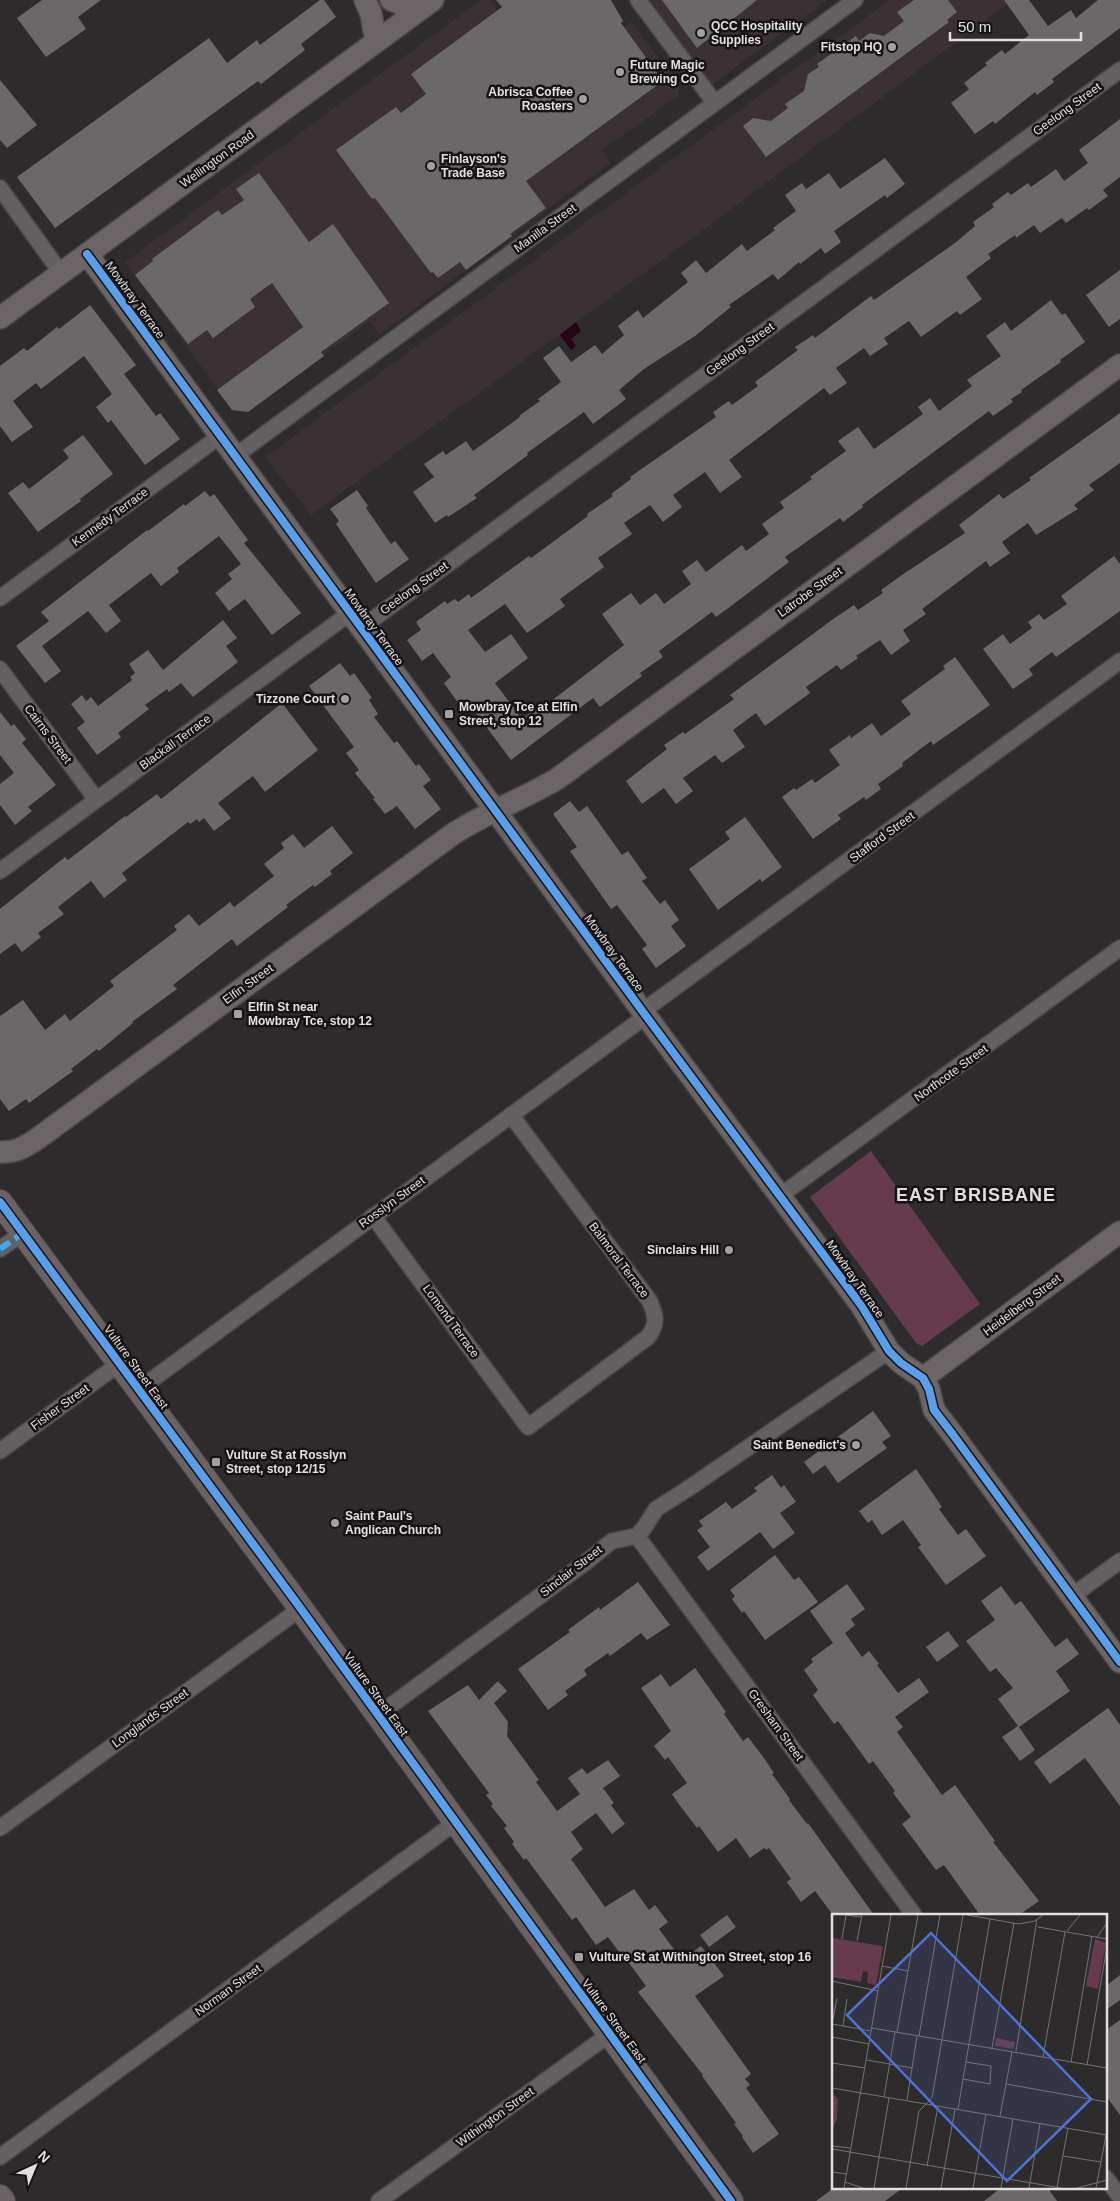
<svg xmlns="http://www.w3.org/2000/svg" width="1120" height="2201" viewBox="0 0 1120 2201" font-family="Helvetica,sans-serif">
  <rect width="100%" height="100%" fill="#2e2b2c"/>
  <path fill="#3b3135" d="M481,0H490L550,82L631,22L679,85L678,96L602,150L610,163L379,335L369,321L252,409L229,405L125,262Z
    M644,0H827L709,87Z
    M890,0H1013L661,261L311,515L265,457Z"/>
  <path fill="#653b4d" d="M871,1151L980,1304L922,1346L916,1343L810,1197Z"/>
  <path fill="#290416" d="M576,322L581,331L571,339L576,346L571,350L560,335Z"/>
  <path fill="#6a6868" d="M42,0H101L78,17L86,29L46,57L17,18Z
    M320,0H324L336,17L301,44L305,50L261,84L258,81L55,228L17,177L209,38L227,63L257,40L260,45Z
    M496,0H611L623,21L621,23L663,81L526,181L546,208L510,234L512,236L466,270L460,262L438,278L433,272L431,273L375,198L372,199L336,150L396,107L401,113L426,94L411,74L502,7Z
    M662,0H757L697,48Z
    M914,0H948L957,12L947,20L949,22L766,157L743,126L753,118L771,121L788,108L785,104L804,91L808,74L819,67L817,64L856,36L859,41L870,33L884,36L904,21L897,12Z
    M1004,0H1029L1048,26L1071,10L1076,18L1098,0H1120V28L1052,79L1054,82L1037,95L1035,92L995,124L993,121L975,134L951,103L969,89L964,83L987,65L985,63L1002,50L1005,54L1029,35Z
    M0,80L37,125L7,148L0,140Z
    M1120,119V177L1103,190L1108,196L1089,210L1087,208L1066,223L1062,218L1040,233L1034,225L1016,238L1015,235L988,254L991,258L966,277L982,299L960,315L957,311L921,337L909,321L884,338L888,344L870,356L864,348L836,368L847,383L830,395L824,388L729,460L742,477L720,493L705,472L673,495L682,507L663,522L650,505L624,523L632,534L598,558L604,567L560,599L565,606L527,633L505,604L468,630L485,652L511,634L528,658L495,683L522,719L544,702L546,705L624,645L602,614L631,593L640,605L656,593L664,604L691,584L682,571L697,560L706,572L742,545L746,551L769,534L762,524L784,508L780,502L812,479L810,477L846,451L838,441L858,427L874,449L923,414L918,407L930,398L939,411L972,386L967,380L1001,356L986,336L1005,322L1011,331L1051,300L1062,315L1065,313L1085,342L1060,360L1061,362L1021,390L1022,392L1011,399L1013,402L993,416L989,411L862,505L863,507L843,522L840,518L785,557L789,562L731,606L716,617L712,612L659,651L663,657L640,673L642,676L600,707L593,698L511,760L468,702L461,707L444,683L451,677L433,653L422,661L407,640L421,630L416,622L445,601L447,604L455,599L458,602L469,594L471,598L529,556L531,558L588,516L587,514L613,496L611,494L631,479L630,477L716,417L713,412L729,401L732,405L758,386L755,382L798,350L795,347L813,335L815,338L871,296L874,300L955,243L975,226L973,222L994,207L992,204L1008,192L1011,195L1028,183L1031,187L1056,169L1064,181L1088,163L1079,150Z
    M885,158L905,184L887,198L885,195L834,231L841,242L825,254L821,248L800,264L799,262L778,280L773,274L729,305L731,307L695,336L644,369L619,390L626,399L593,424L584,412L527,453L528,455L474,495L477,498L448,517L447,515L435,523L413,492L434,477L424,464L443,451L446,455L466,441L473,451L520,417L519,416L540,401L538,399L561,382L543,358L559,346L571,362L595,345L602,354L624,335L618,326L638,310L643,318L688,282L681,273L696,260L706,273L742,244L747,251L775,230L773,228L796,211L785,195L802,183L806,189L829,173L840,189Z
    M259,173L309,242L333,224L389,303L321,352L324,356L248,412L232,410L217,390L303,327L272,283L250,299L255,307L213,338L207,330L188,344L135,275L153,261L152,259L218,210L222,215L244,200L236,189Z
    M1120,270V319L1109,327L1086,295Z
    M90,305L136,365L124,374L156,416L160,413L180,439L145,465L111,420L108,423L96,407L112,394L84,356L41,389L36,383L13,401L33,427L12,442L0,426V366L24,348L27,351L57,327L59,329Z
    M1120,413V463L1089,485L1094,490L1074,505L1078,509L1036,535L1028,523L1002,542L1010,553L990,567L986,561L922,609L926,614L903,630L910,641L891,655L880,640L856,656L858,658L841,670L837,665L806,687L810,693L765,726L756,713L733,730L745,747L722,763L715,755L683,778L693,791L676,804L664,788L642,804L626,781L667,749L664,745L683,732L685,734L734,699L730,695L836,617L854,605L858,610L883,593L881,590L899,577L965,533L959,525L999,494L1003,499L1031,480L1029,478L1046,466Z
    M83,435L113,474L80,499L81,501L38,532L8,493L23,482L29,489L69,458L63,450Z
    M357,490L368,506L366,508L391,544L395,541L409,559L376,583L336,524L339,521L330,509Z
    M205,491L210,497L214,494L248,540L244,543L301,613L272,635L245,599L229,611L215,593L232,579L228,574L241,564L219,536L177,568L179,572L161,586L151,573L109,605L121,621L106,633L88,611L42,646L61,671L45,683L16,646L49,621L41,612L147,530L148,531L184,504L185,506Z
    M1114,556L1120,564V611L1056,657L1052,652L1029,669L1033,675L1013,689L983,649L1003,634L1010,644L1032,628L1028,622L1039,614L1044,620L1067,604L1061,596Z
    M223,620L237,638L226,646L238,662L193,697L181,683L169,692L167,689L145,705L149,709L118,733L121,737L97,755L77,728L85,722L71,704L82,695L86,701L91,697L98,706L132,680L130,677L135,673L129,664L148,650L163,670Z
    M955,657L990,705L933,745L931,741L902,763L903,766L878,784L881,789L866,800L864,797L838,815L841,819L813,839L782,797L794,788L796,790L812,779L815,783L840,765L829,750L850,735L851,738L872,723L881,736L911,714L901,701L945,669L943,666Z
    M340,663L350,676L354,673L372,698L369,700L378,714L374,717L394,743L397,741L416,766L419,764L431,780L423,786L441,809L415,829L397,806L385,814L373,799L375,798L355,773L359,770L346,753L354,747L309,686Z
    M282,703L318,750L265,792L253,776L218,803L231,818L214,831L204,818L199,822L197,819L190,824L188,822L122,873L127,880L104,898L91,881L58,907L64,914L38,933L41,937L22,952L15,943L0,954V909L65,857L68,860L125,816L126,817L157,794L161,799Z
    M0,712L11,726L14,724L26,739L22,743L56,785L28,807L32,811L15,825L0,805V784L14,773L0,755Z
    M570,801L579,812L587,806L622,855L628,851L647,878L642,881L660,904L665,900L679,920L671,926L686,946L656,968L642,949L647,945L617,905L611,909L570,851L577,847L553,814Z
    M745,817L782,867L762,882L760,879L718,910L689,869L730,839L725,832Z
    M332,826L353,853L330,871L332,874L315,887L313,885L286,905L288,907L237,946L232,939L173,985L177,989L132,1022L133,1023L99,1051L97,1049L71,1069L73,1071L29,1103L26,1099L9,1111L0,1099V1016L23,1000L45,1030L65,1014L70,1021L114,986L110,981L177,930L174,926L189,914L199,926L230,902L234,907L274,876L264,864L284,848L281,843L293,834L304,848Z
    M873,1411L891,1436L882,1442L887,1448L838,1483L825,1465L813,1474L804,1462Z
    M916,1469L942,1507L939,1509L958,1535L966,1529L986,1556L946,1585L918,1547L921,1545L903,1520L882,1535L872,1520L868,1523L859,1511Z
    M772,1475L781,1488L784,1485L796,1502L780,1513L795,1533L773,1549L760,1532L708,1571L697,1557L710,1547L697,1530L703,1526L699,1521L726,1502L732,1509L757,1491L754,1488Z
    M775,1555L794,1580L799,1577L818,1602L765,1640L744,1611L742,1613L732,1599L735,1596L730,1590Z
    M638,1582L670,1625L647,1640L641,1633L610,1656L608,1653L584,1670L587,1675L565,1691L568,1695L548,1710L518,1669L570,1632L568,1630L599,1607L600,1610Z
    M847,1584L865,1609L851,1619L855,1625L845,1633L862,1657L869,1651L879,1664L877,1665L898,1693L919,1678L929,1692L895,1717L903,1727L897,1732L942,1795L955,1785L995,1841L993,1842L1039,1901L1019,1915H980L944,1865L936,1870L902,1824L911,1817L893,1793L895,1791L873,1761L869,1764L838,1721L834,1724L813,1695L818,1690L804,1670L813,1662L811,1659L833,1643L810,1611Z
    M1001,1586L1015,1605L1021,1601L1055,1647L1067,1638L1079,1654L1056,1671L1070,1691L1019,1727L1035,1750L1020,1761L1002,1737L1018,1726L998,1699L1013,1688L996,1668L990,1672L966,1641L995,1620L981,1601Z
    M948,1631L959,1646L937,1662L926,1647Z
    M695,1668L726,1712L724,1714L743,1741L748,1737L764,1758L774,1773L772,1774L790,1799L789,1800L807,1824L808,1823L874,1915H833L815,1891L801,1902L787,1882L791,1879L769,1848L766,1850L764,1848L750,1858L736,1838L718,1852L699,1826L697,1828L678,1803L672,1794L687,1783L668,1757L665,1760L654,1746L671,1731L641,1688L661,1674L670,1687Z
    M498,1681L507,1691L494,1703L508,1722L507,1736L539,1780L536,1782L557,1811L580,1794L568,1778L582,1768L587,1774L608,1760L620,1776L603,1788L614,1803L611,1805L625,1824L612,1834L596,1813L571,1832L583,1849L571,1859L605,1907L634,1889L649,1910L655,1905L668,1922L659,1929L682,1960L701,1946L724,1976L695,1996L751,2074L745,2079L750,2085L746,2088L779,2134L753,2153L742,2137L743,2136L734,2124L736,2123L702,2076L703,2075L638,1992L646,1986L623,1955L622,1956L608,1937L596,1945L576,1917L572,1920L526,1858L524,1860L512,1844L514,1842L504,1828L507,1826L491,1806L493,1804L486,1795L489,1793L428,1711L468,1685L479,1700Z
    M1108,1708L1120,1725V1806L1085,1758L1050,1784L1034,1762Z
    M727,1915L736,1927L709,1947L700,1935Z
    M1120,1975V2000L1106,2010V1986Z
    M1120,2020V2115L1106,2096V2030Z
    M835,2187H904L885,2201H816Z
    M1002,2187H1047L1057,2201H984Z"/>
  <g fill="none" stroke-linecap="round" stroke-linejoin="round">
    <defs>
      <path id="street" d="M638,0L715,103
        M0,188L61,273
        M235,456L855,0
        M0,598L220,436
        M361,628L1120,70
        M0,669L96,799
        M0,871L350,613
        M643,1011L1120,661
        M781,1195L1120,948
        M373,1216L528,1427L648,1337C658,1324 656,1314 649,1300L511,1115
        M0,1249L23,1233
        M138,1390L646,1016
        M0,1451L119,1364
        M637,1536L914,1915
        M1072,1596L1120,1561
        M378,1715L586,1562L612,1541L637,1536L644,1528L656,1509L686,1490L889,1351
        M0,1828L300,1609
        M0,2157L456,1822
        M1106,2178L1120,2197
        M379,2201L610,2034"/>
      <path id="secondary" d="M365,0L371,14L376,42
        M391,0L418,11
        M87,254L646,1016L861,1305L889,1351L901,1363L923,1378L929,1389L934,1410L954,1436L1120,1662
        M0,318L433,0
        M0,1152C15,1153 25,1147 37,1139L453,834C487,812 523,799 557,779L1120,365
        M923,1378L1120,1232"/>
      <path id="primary" d="M0,1202L296,1602L731,2201
        M0,2197L3,2201"/>
    </defs>
    <use href="#street" stroke="#4c4849" stroke-width="18"/>
    <use href="#secondary" stroke="#4c4849" stroke-width="24"/>
    <use href="#primary" stroke="#4c4849" stroke-width="26"/>
    <use href="#street" stroke="#626061" stroke-width="15"/>
    <use href="#secondary" stroke="#6b6568" stroke-width="21"/>
    <use href="#primary" stroke="#6a6165" stroke-width="24"/>
    <path stroke="#3fa9f5" stroke-width="6" stroke-dasharray="12 6" stroke-linecap="butt" d="M0,1249L23,1233"/>
    <defs>
      <path id="cycleway" d="M87,254L646,1016L861,1305L889,1351L901,1363L923,1378L929,1389L934,1410L954,1436L1120,1662
        M0,1202L296,1602L731,2201"/>
    </defs>
    <use href="#cycleway" stroke="#161314" stroke-width="11"/>
    <use href="#cycleway" stroke="#5a9eea" stroke-width="8"/>
  </g>
  <g fill="#a4a0a1" stroke="#161314" stroke-width="2">
    <circle cx="701" cy="33" r="5"/>
    <circle cx="892" cy="47" r="5"/>
    <circle cx="620" cy="72" r="5"/>
    <circle cx="583" cy="99" r="5"/>
    <circle cx="431" cy="166" r="5"/>
    <circle cx="345" cy="699" r="5"/>
    <rect x="444" y="709" width="10" height="10" rx="2.5"/>
    <rect x="233" y="1009" width="10" height="10" rx="2.5"/>
    <circle cx="729" cy="1250" r="5"/>
    <circle cx="856" cy="1445" r="5"/>
    <rect x="211" y="1457" width="10" height="10" rx="2.5"/>
    <circle cx="335" cy="1523" r="5"/>
    <rect x="574" y="1952" width="10" height="10" rx="2.5"/>
  </g>
  <g text-anchor="middle" dominant-baseline="central" stroke-width="5" stroke-linejoin="round" paint-order="stroke">
    <g font-size="12" font-weight="bold" fill="#e3dfe0" stroke="#161314" text-anchor="start">
      <text x="711" y="26">QCC Hospitality<tspan x="711" dy="14">Supplies</tspan></text>
      <text x="882" y="47" text-anchor="end">Fitstop HQ</text>
      <text x="630" y="65">Future Magic<tspan x="630" dy="14">Brewing Co</tspan></text>
      <text x="573" y="92" text-anchor="end">Abrisca Coffee<tspan x="573" dy="14">Roasters</tspan></text>
      <text x="441" y="159">Finlayson's<tspan x="441" dy="14">Trade Base</tspan></text>
      <text x="335" y="699" text-anchor="end">Tizzone Court</text>
      <text x="459" y="707">Mowbray Tce at Elfin<tspan x="459" dy="14">Street, stop 12</tspan></text>
      <text x="248" y="1007">Elfin St near<tspan x="248" dy="14">Mowbray Tce, stop 12</tspan></text>
      <text x="719" y="1250" text-anchor="end">Sinclairs Hill</text>
      <text x="846" y="1445" text-anchor="end">Saint Benedict's</text>
      <text x="226" y="1455">Vulture St at Rosslyn<tspan x="226" dy="14">Street, stop 12/15</tspan></text>
      <text x="345" y="1516">Saint Paul's<tspan x="345" dy="14">Anglican Church</tspan></text>
      <text x="589" y="1957">Vulture St at Withington Street, stop 16</text>
    </g>
    <g font-size="12" fill="#e3dfe0" stroke="#161314">
      <text transform="translate(1067 109) rotate(-36)">Geelong Street</text>
      <text transform="translate(217 159) rotate(-36)">Wellington Road</text>
      <text transform="translate(545 228) rotate(-36)">Manilla Street</text>
      <text transform="translate(135 300) rotate(54)">Mowbray Terrace</text>
      <text transform="translate(740 349) rotate(-36)">Geelong Street</text>
      <text transform="translate(110 517) rotate(-36)">Kennedy Terrace</text>
      <text transform="translate(414 588) rotate(-36)">Geelong Street</text>
      <text transform="translate(810 592) rotate(-36)">Latrobe Street</text>
      <text transform="translate(374 627) rotate(54)">Mowbray Terrace</text>
      <text transform="translate(48 734) rotate(53)">Cairns Street</text>
      <text transform="translate(175 742) rotate(-36)">Blackall Terrace</text>
      <text transform="translate(882 837) rotate(-36)">Stafford Street</text>
      <text transform="translate(614 953) rotate(54)">Mowbray Terrace</text>
      <text transform="translate(248 984) rotate(-36)">Elfin Street</text>
      <text transform="translate(951 1073) rotate(-36)">Northcote Street</text>
      <text transform="translate(392 1202) rotate(-36)">Rosslyn Street</text>
      <text transform="translate(619 1260) rotate(53)">Balmoral Terrace</text>
      <text transform="translate(855 1279) rotate(55)">Mowbray Terrace</text>
      <text transform="translate(1022 1305) rotate(-37)">Heidelberg Street</text>
      <text transform="translate(451 1321) rotate(54)">Lomond Terrace</text>
      <text transform="translate(136 1367) rotate(54)">Vulture Street East</text>
      <text transform="translate(60 1407) rotate(-36)">Fisher Street</text>
      <text transform="translate(571 1571) rotate(-38)">Sinclair Street</text>
      <text transform="translate(376 1694) rotate(54)">Vulture Street East</text>
      <text transform="translate(150 1718) rotate(-36)">Longlands Street</text>
      <text transform="translate(776 1725) rotate(54)">Gresham Street</text>
      <text transform="translate(228 1990) rotate(-36)">Norman Street</text>
      <text transform="translate(614 2021) rotate(54)">Vulture Street East</text>
      <text transform="translate(495 2117) rotate(-36)">Withington Street</text>
    </g>
    <g font-size="18" font-weight="bold" letter-spacing="1" fill="#e3dcdf" stroke="#161314">
      <text x="976" y="1195">EAST BRISBANE</text>
    </g>
  </g>
  <g transform="translate(832 1914)">
    <rect width="275" height="275" fill="#2e2b2c"/>
    <path d="M0,24L51,32L44,71L35,69L36,58L31,57L29,68L0,63ZM263,25L274,29L266,75L254,72ZM164,124L183,128L182,135L163,132ZM0,179L6,185L5,205L0,217Z" fill="#653b4d"/>
    <path fill="none" stroke="#767374" stroke-width="1" d="M14,1L29,3M135,1L187,10L203,7L211,1M206,13L275,25M235,17L248,1M265,23L275,9M10,25L14,1M25,27L30,1M50,52L76,57M0,67L46,77M0,110L39,117M0,110L5,84M11,112L15,85M40,114L275,154M65,118L86,1M87,122L108,1M0,123L37,130M137,130L158,5M160,134L182,9M184,137L205,5M211,143L233,18M35,146L80,154M239,148L260,22M0,149L33,154M255,151L275,32M131,165L158,170L159,152L134,148M174,170L275,188M0,174L275,221M52,183L63,118M75,186L85,122M126,195L137,130M168,202L180,138M0,232L18,234M0,235L229,274M231,242L269,248M95,252L106,192M0,258L15,260M13,268L31,274M225,273L236,214M12,274L59,1M42,274L57,184M74,274L87,197L100,184L131,1M109,274L123,195M141,274L154,200M169,274L181,205M197,274L208,210M245,274L275,266M264,274L274,221"/>
    <path fill="#4e72da" fill-opacity="0.15" stroke="#4e72da" stroke-width="2.5" d="M99,19L259,185L175,267L15,101Z"/>
    <rect width="275" height="275" fill="none" stroke="#e3dfe0" stroke-width="2.5"/>
  </g>
  <g transform="translate(35 2166) rotate(44)" stroke="#161314" stroke-width="4" paint-order="stroke">
  <path d="M0-4L9 19L0 12L-9 19Z" fill="#e3dfe0"/>
  <text y="-8" font-size="14" font-weight="bold" text-anchor="middle" fill="#e3dfe0">N</text>
  </g>
  <path d="M950 32v8h131v-8" fill="none" stroke="#e3dfe0" stroke-width="2.5"/>
  <text x="958" y="32" font-size="15" fill="#e3dfe0" stroke="#161314" stroke-width="4" paint-order="stroke">50 m</text>
</svg>
